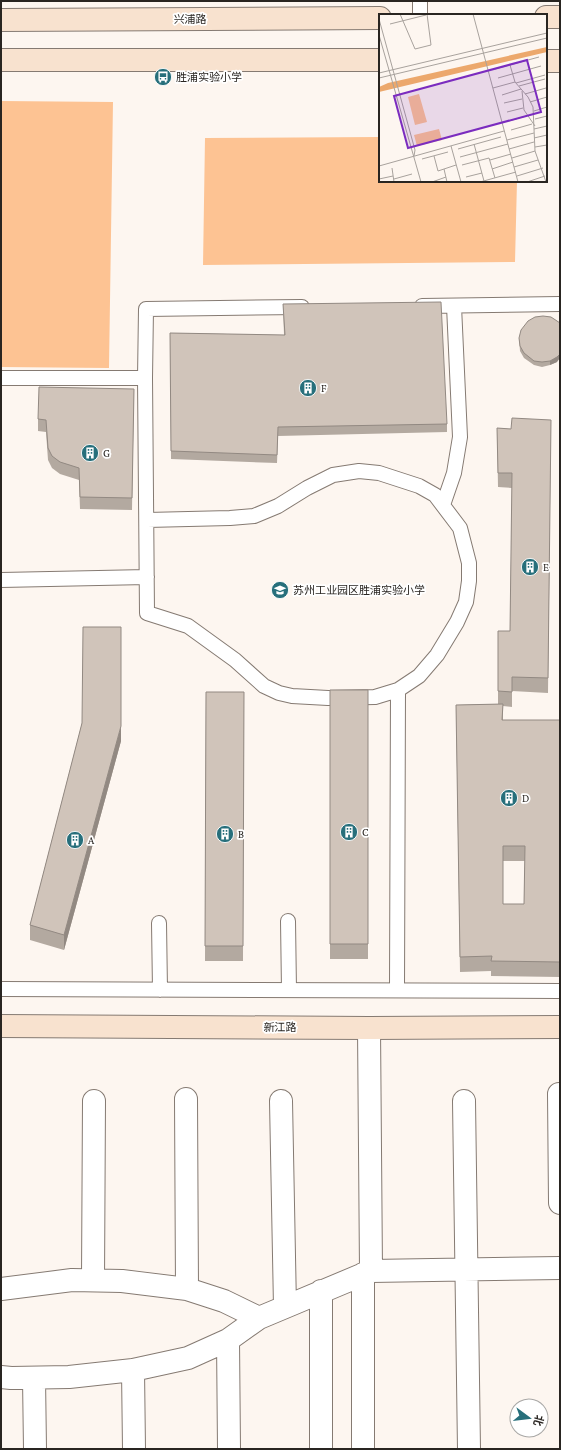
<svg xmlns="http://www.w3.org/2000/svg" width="561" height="1450" viewBox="0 0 561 1450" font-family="'Crimson Pro','Noto Sans SC',serif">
  <rect width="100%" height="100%" fill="#fdf6f0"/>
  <path fill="#fdc393" d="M1,101L113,102L109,368L1,367Z
    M380,137V181H517L515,262L203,265L205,138Z"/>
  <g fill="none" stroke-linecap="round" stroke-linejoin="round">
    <defs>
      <path id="lane" d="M420,1V15
        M422,306L560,304
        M1,378H145
        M443,505L454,473L460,437L454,306
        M147,520L230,518L254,516L278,506L307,488L333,475L359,471L379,473L419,486L435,495L460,528L469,563V581L466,602L457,622L437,655L419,676L398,690L375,697L328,698L292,696L279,693L264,686L235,660L188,626L147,613L145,378L146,309L302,307
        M1,580L147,577
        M288,921L289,990
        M159,923L160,990
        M1,989L560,991
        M397,990L398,690"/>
      <path id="street" d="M369,1028L371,1271
        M559,1094L560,1203
        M186,1099L187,1289
        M281,1101L285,1307
        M464,1101L469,1449
        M363,1274V1449
        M93,1280L94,1101
        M1,1289L72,1280L122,1281L187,1289L224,1301L259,1318
        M228,1340L229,1449
        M133,1370L134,1449
        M1,1377L11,1378L69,1377L133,1370L188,1358L228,1340L259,1318L371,1271L560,1268
        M34,1378L35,1449
        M321,1449V1291"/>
      <path id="secondary" d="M546,17H560
        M1,20L380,18
        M1,60H380
        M546,61H560
        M1,1026L369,1028L560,1027"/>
    </defs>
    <use href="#lane" stroke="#857a72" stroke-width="16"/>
    <use href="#street" stroke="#857a72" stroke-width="24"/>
    <use href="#secondary" stroke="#857a72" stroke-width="24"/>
    <use href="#lane" stroke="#fff" stroke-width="14"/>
    <use href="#street" stroke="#fff" stroke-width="22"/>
    <use href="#secondary" stroke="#f8e2cf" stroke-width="22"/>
  </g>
  <path fill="#b3a9a0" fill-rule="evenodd" d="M283,304L447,424V432L278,436L277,463L171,459L170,333L284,335Z
    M519,338L557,362L550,365L542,367L534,365L524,358L520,351Z
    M134,389L132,510L80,509L79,480L60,474L52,468L48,460L46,432L38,431V419Z
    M551,420L548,693L512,691V707L503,706V720H560V977L491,976V971L460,972L456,705L498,704V631H510L512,488L498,487L497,428L511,429ZM503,861H525L524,904H503Z
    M330,690H368V959H330Z
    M206,692H244L243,961H205Z
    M82,723L121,741L64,950L30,940V925Z"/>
  <path fill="#928982" d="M560,354V358L557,362L550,365V361Z
    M121,726V741L64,950V935Z"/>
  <path fill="#d0c4ba" stroke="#928982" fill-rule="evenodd" d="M441,302L447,424L278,427L277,455L171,451L170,333L285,335L283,304Z
    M543,316L551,317L560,323V354L557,357L550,361L542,362L534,361L524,353L520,346L519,338L521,330L528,321L535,317Z
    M39,387L134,389L132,498L80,497L79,468L60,462L52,456L48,448L46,420L38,419Z
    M512,418L551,420L548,678L512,677V692L498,691V631H510L512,473H498L497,428L511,429Z
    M83,627H121V726L64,935L30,925L82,723Z
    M330,690H368V944H330Z
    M206,692H244L243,946H205Z
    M503,704L502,720H560V962L491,961L492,956L460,957L456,705ZM503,846H525L524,904H503Z"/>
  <defs>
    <symbol id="bus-disc" viewBox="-11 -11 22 22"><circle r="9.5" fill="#276f7b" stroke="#fff"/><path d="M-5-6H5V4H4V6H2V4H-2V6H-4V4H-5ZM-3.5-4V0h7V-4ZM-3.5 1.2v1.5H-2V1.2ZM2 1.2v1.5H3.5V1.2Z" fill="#fff"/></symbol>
    <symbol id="building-disc" viewBox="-11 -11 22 22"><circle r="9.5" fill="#276f7b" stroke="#fff"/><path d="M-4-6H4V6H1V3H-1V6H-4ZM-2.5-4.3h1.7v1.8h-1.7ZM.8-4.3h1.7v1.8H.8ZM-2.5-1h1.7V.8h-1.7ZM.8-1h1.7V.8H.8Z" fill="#fff"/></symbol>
    <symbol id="school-disc" viewBox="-11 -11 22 22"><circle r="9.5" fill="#276f7b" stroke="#fff"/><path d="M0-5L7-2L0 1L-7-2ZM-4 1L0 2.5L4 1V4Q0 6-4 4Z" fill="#fff"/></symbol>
  </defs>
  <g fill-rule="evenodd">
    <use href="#bus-disc" x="153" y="67" width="20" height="20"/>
    <use href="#building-disc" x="298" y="378" width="20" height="20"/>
    <use href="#building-disc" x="80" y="443" width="20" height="20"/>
    <use href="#building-disc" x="520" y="557" width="20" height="20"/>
    <use href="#school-disc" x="270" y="580" width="20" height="20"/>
    <use href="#building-disc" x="499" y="788" width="20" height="20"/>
    <use href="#building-disc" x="339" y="822" width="20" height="20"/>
    <use href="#building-disc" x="215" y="824" width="20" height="20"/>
    <use href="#building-disc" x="65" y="830" width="20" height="20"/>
  </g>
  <g text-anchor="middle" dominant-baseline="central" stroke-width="3.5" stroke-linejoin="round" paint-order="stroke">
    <g font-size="11" fill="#292521" stroke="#fff">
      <text x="190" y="19">兴浦路</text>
      <text x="280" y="1027">新江路</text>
    </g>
    <g font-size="11" fill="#292521" stroke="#fff" text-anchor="start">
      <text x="176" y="77">胜浦实验小学</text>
      <text x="321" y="388">F</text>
      <text x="103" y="453">G</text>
      <text x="543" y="567">E</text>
      <text x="293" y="590">苏州工业园区胜浦实验小学</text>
      <text x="522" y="798">D</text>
      <text x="362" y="832">C</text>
      <text x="238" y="834">B</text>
      <text x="88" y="840">A</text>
    </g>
  </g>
  <g transform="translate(379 14)">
    <rect width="168" height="168" fill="#fdf6f0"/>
    <path d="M40,80L48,108L36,111L29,83ZM60,115L63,126L38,132L35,121Z" fill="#fdc393"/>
    <path d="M168,33V38L0,78V73L9,69Z" fill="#eca86c"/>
    <path fill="none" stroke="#a8a29d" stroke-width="1" d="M21,0L36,35L52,31L48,0M94,0L139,168M0,5L36,136L35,142M11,10L47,1M0,21L42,168M131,51L136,68L149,83L154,93L156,137L167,168M116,55L160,43M0,59L168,19M0,64L168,24M119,64L162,52M137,69L166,61M140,72L166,65M114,74L136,68M143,77L145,96L156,112M146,80L167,74M123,81L142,75M151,88L168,83M125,89L143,85M155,97L168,93M128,98L144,94M156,105L168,102M130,107L147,102M155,115L168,112M132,116L153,110M155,124L168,121M128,126L155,119M95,130L105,167M72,132L82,168M156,133L168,131M79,135L122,123M130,135L155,128M55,142L59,157L77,151M81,143L129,130M133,144L156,137M43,145L69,138M111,146L132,140M83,151L110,144L116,164M0,152L125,117M135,153L159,146M13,154L15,168M65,155L68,168M113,155L134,148M138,162L164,154M87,163L103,159M0,165L14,162M15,165L33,160M53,168L67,163M101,168L137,158M148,168L166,162"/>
    <path fill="#7b2cbf" fill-opacity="0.15" stroke="#7b2cbf" stroke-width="2" d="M148,46L162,98L29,134L15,82Z"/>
    <rect width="168" height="168" fill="none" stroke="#292521" stroke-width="2"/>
  </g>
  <rect width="561" height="1450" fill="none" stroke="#292521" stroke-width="4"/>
  <g transform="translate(529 1418) rotate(105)"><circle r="19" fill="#ffffff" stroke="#a9a8a6"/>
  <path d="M0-3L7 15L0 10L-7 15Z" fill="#276f7b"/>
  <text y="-6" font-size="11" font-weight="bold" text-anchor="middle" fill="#292521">北</text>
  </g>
</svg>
